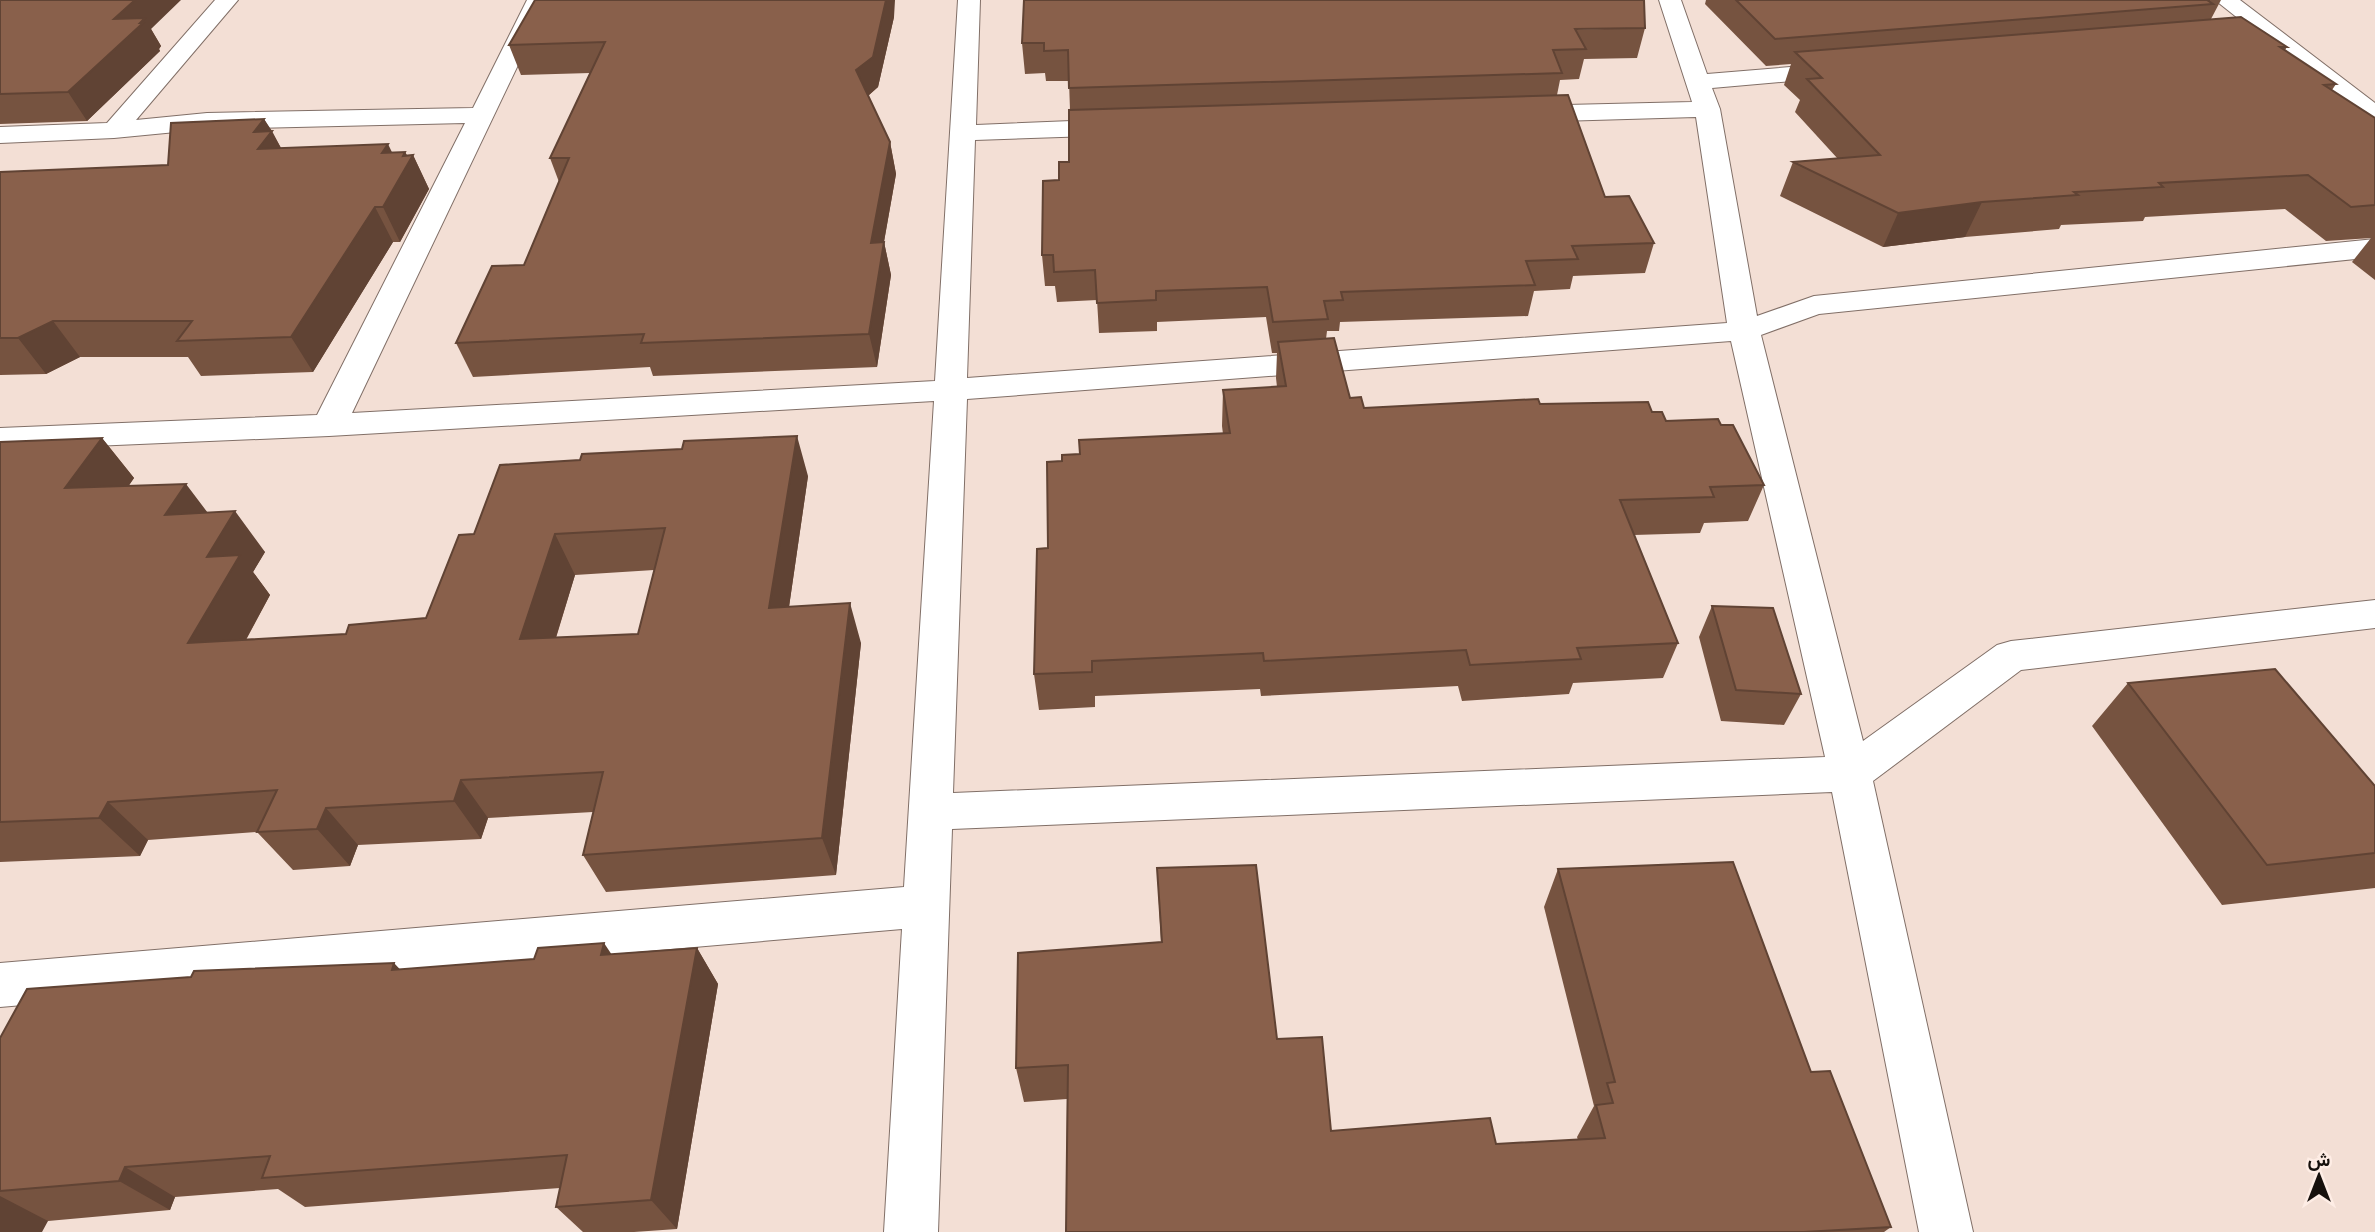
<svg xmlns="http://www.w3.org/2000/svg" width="2375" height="1232" viewBox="0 0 2375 1232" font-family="Karla,Vazirmatn,sans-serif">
  <rect width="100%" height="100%" fill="#f3dfd5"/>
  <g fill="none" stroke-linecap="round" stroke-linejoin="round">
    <defs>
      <path id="minor" d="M215,0H238L136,120L207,113L473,108L527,0H549L352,413L935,381L958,0H980L976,125L1121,119L1130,122L1134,127L1130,132L1121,135L975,140L967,378L1727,323L1696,117L1524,122L1515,119L1511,114L1515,109L1524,106L1692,102L1659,0H1681L1707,74L1839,63L1848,65L1851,70L1848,75L1839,77L1712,88L1720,109L1757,316L1814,296L2375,239V257L1819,314L1761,335L1863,741L1997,645L2011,641L2375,600V628L2021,670L1873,781L1973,1232H1919L1832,792L952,829L938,1232H884L902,929L0,1007V963L904,887L934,401L329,436L0,450V428L317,415L465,123L207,129L114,138L0,143V127L107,123ZM1731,341L1825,757L953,793L967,399Z
        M2215,0H2240L2375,103V123L2366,120Z"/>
    </defs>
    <use href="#minor" stroke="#816f67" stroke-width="2"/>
    <use href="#minor" fill="#fff" fill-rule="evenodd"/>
  </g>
  <path fill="#765340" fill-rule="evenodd" d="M0,0L151,29L161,46L159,49L160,51L87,121L0,124Z
    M1706,0H2221L2211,19L2287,47L2285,50L2336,84L2332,90L2375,118V280L2352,262L2371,238L2326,241L2285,209L2145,217L2143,221L2061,225L2059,229L1965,237L1883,247L1780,196L1793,162L1838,159L1795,112L1800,100L1784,85L1791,64L1766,66L1705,4Z
    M894,17L878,87L868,96L890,142L896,174L884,242L891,275L877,367L653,376L650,367L473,377L456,343L524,265L559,182L550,158L590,73L521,75L509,45Z
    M1645,28L1637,58L1584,59L1579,79L1560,80L1557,95L1605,197L1654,243L1645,273L1573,276L1570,289L1534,291L1528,316L1340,322L1339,331H1327L1326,339L1350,398L1364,408L1540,404L1652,412L1764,485L1748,521L1704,523L1700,533L1634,535L1678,643L1663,678L1573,683L1569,694L1462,701L1458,686L1261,696L1260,689L1095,696V707L1039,710L1034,674L1048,548L1062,461L1080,454L1223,434L1222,426L1223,390L1277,387L1276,378L1277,353H1272L1266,317L1157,322V331L1099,333L1097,300L1057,302L1055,286H1045L1042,255L1059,180L1069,162L1070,110L1069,81H1046L1045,73L1025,74L1022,43Z
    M264,119L281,148L393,152H405L407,155H413L429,189L400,242H393L313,372L201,376L188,357H80L46,374L0,375V172L168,165Z
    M102,438L134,478L128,486L208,513L265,552L253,572L270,595L246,640L346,634L426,618L474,534L808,476L789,607L861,643L836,875L606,892L583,855L593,812L488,818L481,839L358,845L350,866L293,870L257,832L148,840L140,856L0,862V442ZM654,570L638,634L556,638L575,575Z
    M1712,606L1801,694L1784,725L1721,721L1699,637Z
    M2128,683L2375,786V888L2222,905L2092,726Z
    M1157,868L1277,1039L1331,1131L1496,1144L1578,1140L1577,1137L1594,1106L1544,907L1558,869L1811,1072L1891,1227L1884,1232H1066L1067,1099L1024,1102L1016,1068L1161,943Z
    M697,948L718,984L677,1229L634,1232H583L556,1207L560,1188L305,1207L278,1189L175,1197L170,1210L48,1221L0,1232V1038L400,970Z"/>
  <path fill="#604334" d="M135,0H181L151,29L161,46L159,49L160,51L87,121L68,92L114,19Z
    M886,0H895L894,17L878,87L862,101L856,70Z
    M264,119L272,131L290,165L258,149L254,132Z
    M890,142L896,174L878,275L871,243Z
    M388,144L402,173L403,156L405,152L409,161L413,155L429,189L400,242L383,207L382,153Z
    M1982,202L1965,237L1883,247L1898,213Z
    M375,207L393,242L313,372L291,337Z
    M884,242L891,275L877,367L869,334Z
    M53,321L80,357L46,374L18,338Z
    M797,436L808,476L783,648L769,608Z
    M102,438L134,478L100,529L65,488Z
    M186,484L217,525L165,515Z
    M235,511L265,552L253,572L270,595L222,683L188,643L207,557Z
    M555,534L575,575L543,679L520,639Z
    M850,603L861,643L836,875L822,838Z
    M461,780L488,818L481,839L454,801Z
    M108,802L148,840L140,856L99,818Z
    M326,808L358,845L350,866L317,829Z
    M604,943L628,979L601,955Z
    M697,948L718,984L677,1229L651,1200Z
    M394,963L428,999L392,970Z
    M125,1167L175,1197L170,1210L119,1181Z
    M0,1196L48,1221L42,1232H0Z"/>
  <path fill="#89604b" stroke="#604334" stroke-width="2" fill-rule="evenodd" d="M0,0H135L114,19L145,18L140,23H143L68,92L0,94Z
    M535,0H886L873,57L856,70L890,142L871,243L884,242L869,334L641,343L644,334L456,343L492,266L524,265L569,158H550L605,42L509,45Z
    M1024,0H1644L1645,28L1575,29L1586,49L1553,50L1562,73L1069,88L1068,50L1044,51V43H1022Z
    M1736,0H2210H2207L2213,4L1775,39Z
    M2241,17L2287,47H2280L2336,84L2324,85L2375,118V205L2351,207L2308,175L2159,183L2163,187L2074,192L2078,195L1982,202L1898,213L1793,162L1880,155L1807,79L1822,78L1795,52Z
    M1568,95L1605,197L1629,196L1654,243L1572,246L1578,259L1526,261L1535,285L1341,292L1343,300L1324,301L1328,319L1273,322L1267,287L1156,291V300L1097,303L1095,270L1054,272L1053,255H1042L1043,181L1059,180V162H1069V110Z
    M264,119L254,132L272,131L258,149L388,144L382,153L405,152L403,156L413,155L383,207H375L291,337L177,341L192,321H53L18,338H0V172L168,165L171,123Z
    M1334,338L1350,398L1361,397L1364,408L1538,399L1540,404L1648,402L1652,412H1662L1666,421L1718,419L1721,425H1733L1764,485L1710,487L1714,497L1620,500L1678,643L1577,648L1581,659L1470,665L1466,650L1264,661L1263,653L1092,661V672L1034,674L1037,549L1048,548L1047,462L1062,461V455L1080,454L1079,440L1230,433L1223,390L1286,386L1278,342Z
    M797,436L769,608L850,603L822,838L583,855L603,772L461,780L454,801L326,808L317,829L257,832L277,790L108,802L99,818L0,822V442L102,438L65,488L186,484L165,515L235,511L207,557L240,555L188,643L346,634L349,625L426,618L459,535L474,534L500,465L580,460L582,454L682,449L684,441ZM665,528L638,634L520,639L555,534Z
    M1712,606L1773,608L1801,694L1736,690Z
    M2275,669L2375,786V853L2267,865L2128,683Z
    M1733,862L1811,1072L1830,1071L1891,1227L1804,1232H1066L1068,1065L1016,1068L1018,953L1162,942L1157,868L1256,865L1277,1039L1322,1037L1331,1131L1490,1118L1496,1144L1605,1138L1596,1105L1613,1103L1607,1083L1615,1082L1558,869Z
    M604,943L601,955L697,948L651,1200L556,1207L567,1155L262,1178L270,1156L125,1167L119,1181L0,1191V1038L27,989L191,977L194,971L394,963L392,970L534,959L538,948Z"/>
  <g transform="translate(2319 1176)" stroke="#feede5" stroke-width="5" paint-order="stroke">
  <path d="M0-5L12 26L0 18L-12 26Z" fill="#16100c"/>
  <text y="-10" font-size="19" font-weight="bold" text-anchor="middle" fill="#16100c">ش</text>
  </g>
</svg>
